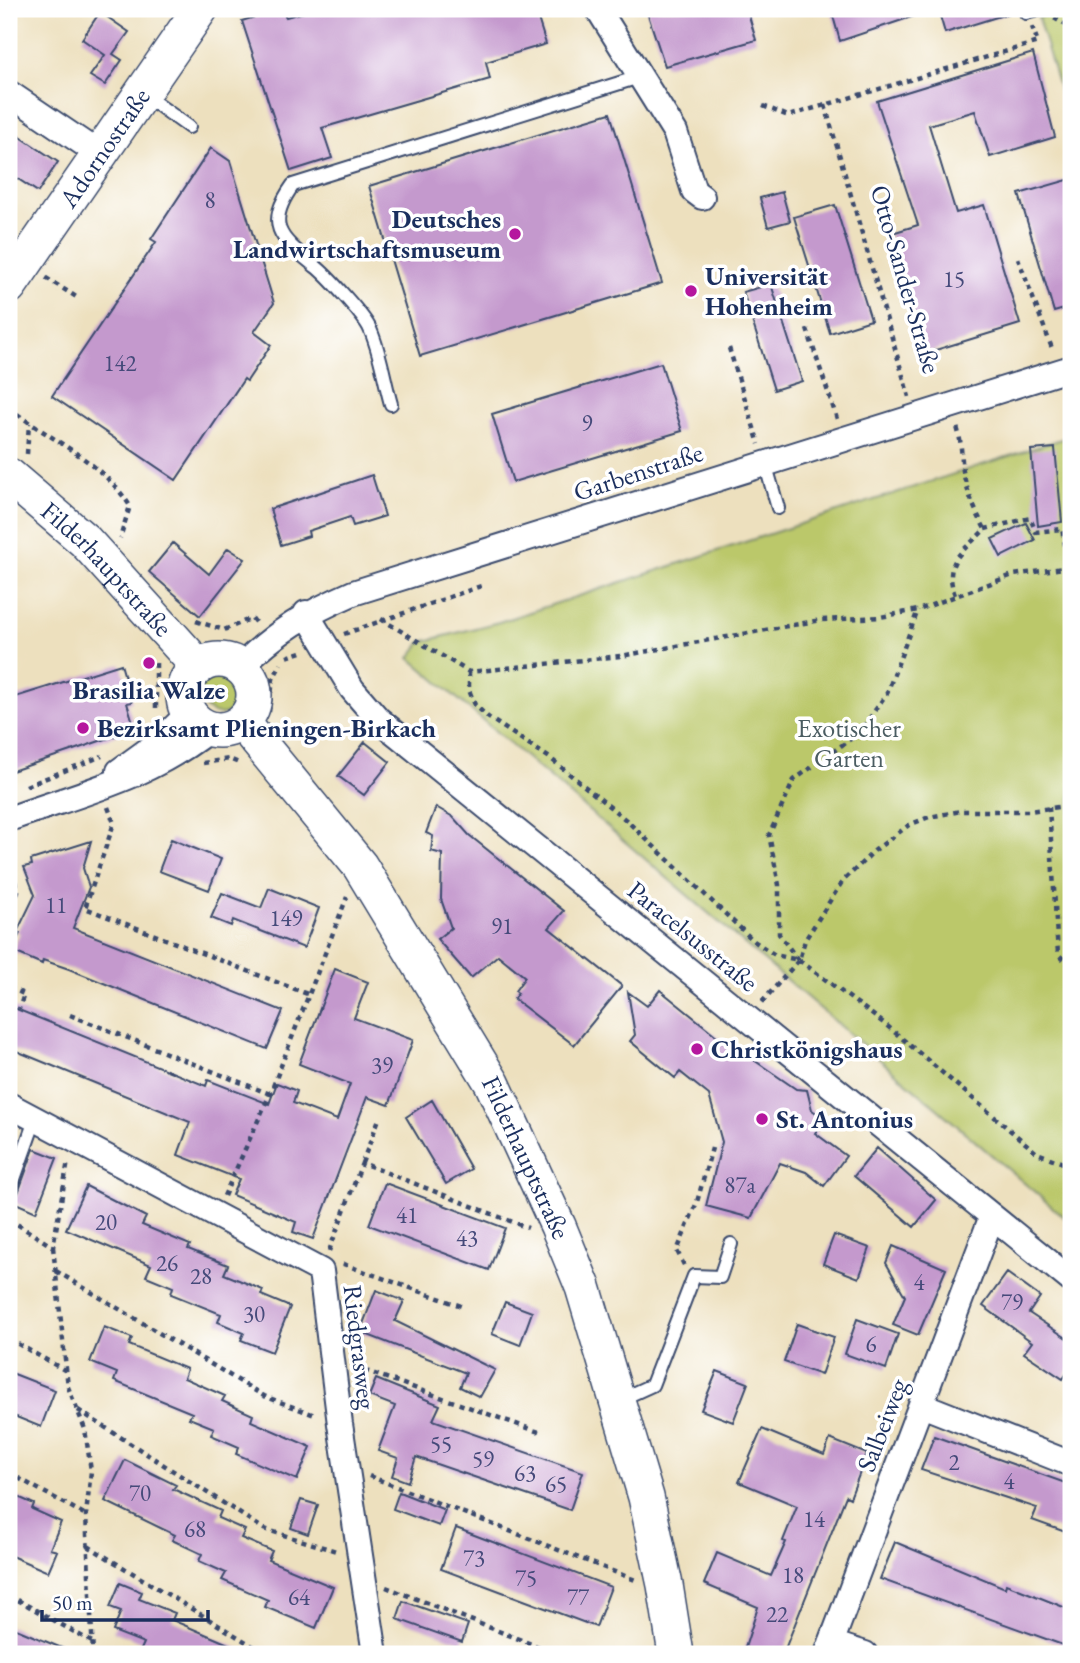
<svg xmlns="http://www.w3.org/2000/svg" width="1080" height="1663" viewBox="0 0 1080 1663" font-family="'EB Garamond',serif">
  <rect width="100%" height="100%" fill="#fff"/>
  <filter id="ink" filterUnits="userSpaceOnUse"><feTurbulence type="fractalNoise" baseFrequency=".0143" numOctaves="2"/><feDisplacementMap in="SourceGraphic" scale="14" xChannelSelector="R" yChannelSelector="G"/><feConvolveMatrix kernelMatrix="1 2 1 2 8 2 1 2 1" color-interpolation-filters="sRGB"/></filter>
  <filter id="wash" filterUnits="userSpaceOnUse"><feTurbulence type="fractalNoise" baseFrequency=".00686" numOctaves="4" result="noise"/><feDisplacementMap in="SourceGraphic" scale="28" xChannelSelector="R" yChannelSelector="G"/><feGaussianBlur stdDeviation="1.57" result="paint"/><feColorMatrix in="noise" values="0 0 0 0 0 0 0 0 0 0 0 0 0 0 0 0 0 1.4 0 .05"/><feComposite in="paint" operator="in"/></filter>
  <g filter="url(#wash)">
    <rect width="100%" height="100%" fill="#ede0be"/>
    <path fill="#bbc86a" stroke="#6b7c64" stroke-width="2" d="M1071,9V127L1038,18Z
      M1071,436V1223L410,658L422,642L499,622Z
      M200 694a20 20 0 1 1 40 0a20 20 0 1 1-40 0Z"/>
    <g id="blocks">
      <path fill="#c499cd" d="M281,9L286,17L315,9H535L546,44L486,62L490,79L322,128L332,158L291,171L242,21Z
        M646,9H747L756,40L665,66Z
        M831,9H922L923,13L840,41Z
        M938,9H1010V13L945,33Z
        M100,12L129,32L113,54L122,60L105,85L90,76L105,55L82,39Z
        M1033,53L1055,137L990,157L975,111L929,125L956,213L984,205L1020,324L926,353L889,234L918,225L877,101Z
        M610,113L662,283L420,356L369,186Z
        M19,136L58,162L38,192L9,173V151Z
        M211,148L230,161L274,303L254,332L271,345L247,381L244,379L176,480L52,396L156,242L151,239Z
        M1071,179V307L1054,312L1019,194Z
        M782,192L790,221L768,227L760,198Z
        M835,205L871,320L830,333L794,217Z
        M771,284L802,381L774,390L743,292Z
        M661,363L682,431L513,482L492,414Z
        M1055,448L1062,522L1038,526L1031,450Z
        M372,475L385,516L353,526L350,517L308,531L309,536L281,545L270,509Z
        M1026,523L1035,540L1001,557L992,539Z
        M173,543L209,574L228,548L245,559L200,616L149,572Z
        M121,664L132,702L127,703L135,729L9,772V699Z
        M365,742L390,762L364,795L338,776Z
        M436,807L453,817L469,835L564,911L549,928L622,986L574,1045L514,999L518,993L515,991L525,977L498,955L471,978L437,939L451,928L441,899L442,854L431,851L433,836L426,833Z
        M171,839L221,859L209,890L159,871Z
        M91,841L83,868L89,887L73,928L283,1011L267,1049L69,969L43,960L42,964L12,951L20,933L17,932L35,895L24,867L32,865L31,860Z
        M269,888L319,908L304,948L233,920L231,926L211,918L222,893L261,908Z
        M335,969L368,982L354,1018L413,1040L389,1105L367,1097L313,1239L293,1232L296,1222L232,1195L239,1179L178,1155L190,1122L9,1048V1006L206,1086L208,1080L269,1104L277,1083L297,1091L293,1103L337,1120L350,1084L299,1064Z
        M660,990L745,1059L748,1056L796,1089L807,1090L812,1110L825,1119L815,1133L846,1156L824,1186L806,1172L780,1163L751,1218L706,1206L722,1142L709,1095L680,1072L675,1078L630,1041L635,1035L628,992L647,1006Z
        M432,1100L471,1169L446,1184L406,1117Z
        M877,1148L936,1200L914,1227L854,1176Z
        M34,1149L57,1158L36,1212L11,1201L17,1196Z
        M385,1183L505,1228L489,1270L369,1225Z
        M86,1186L146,1217L142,1225L190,1245L188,1249L228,1265L224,1274L263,1290L261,1295L290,1307L272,1352L241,1340L244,1333L218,1322L221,1314L171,1294L173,1287L146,1276L151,1265L66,1229Z
        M834,1235L870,1248L859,1278L823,1264Z
        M893,1246L946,1269L918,1335L893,1325L905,1296L886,1263Z
        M1007,1273L1040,1297L1029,1313L1071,1341V1367L1063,1379L1024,1353L1032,1342L983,1306Z
        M376,1290L404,1301L395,1321L495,1370L480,1397L460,1387L466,1373L360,1332Z
        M505,1302L532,1312L520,1345L492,1334Z
        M857,1319L898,1334L886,1369L845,1354Z
        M797,1324L834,1337L821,1375L784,1362Z
        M104,1327L132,1338L129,1345L187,1369L184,1378L225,1396L222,1401L253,1415L251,1421L311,1447L297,1480L236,1454L239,1447L211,1435L214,1428L189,1418L192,1413L114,1381L117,1373L90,1362Z
        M717,1371L748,1383L733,1422L701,1410Z
        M9,1372L55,1390L41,1427L9,1414Z
        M376,1379L440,1405L433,1420L583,1472L570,1510L416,1457L408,1482L392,1476L398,1458L378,1451L395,1406L369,1396Z
        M762,1429L824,1455L830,1439L867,1454L850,1498L846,1496L783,1654H743L758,1607L704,1584L717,1553L771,1576L786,1542L783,1541L797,1506L739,1482Z
        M934,1436L1071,1485V1534L1032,1520L1037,1508L921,1470Z
        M125,1460L176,1485L173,1489L221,1511L218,1518L245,1530L241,1538L272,1551L268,1560L333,1587L316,1628L265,1607L268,1600L222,1580L226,1573L199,1561L202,1554L172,1540L175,1535L105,1501Z
        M399,1492L445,1510L439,1526L393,1509Z
        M18,1497L34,1504L32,1509L61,1522L50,1549L57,1551L48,1572L9,1555V1518Z
        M301,1500L318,1505L308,1534L291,1528Z
        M456,1528L611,1587L596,1627L441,1569Z
        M895,1542L1005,1588L1006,1584L1071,1610V1648L880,1579Z
        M120,1583L142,1592L139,1599L175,1613L172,1620L252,1654H139L144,1643L113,1631L121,1611L110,1607Z
        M403,1601L468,1624L462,1642L397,1619Z
        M9,1626L76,1654H9Z"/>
    </g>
  </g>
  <g filter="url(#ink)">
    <use href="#blocks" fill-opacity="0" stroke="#3a4a6c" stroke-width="2"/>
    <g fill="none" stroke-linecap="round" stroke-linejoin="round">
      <defs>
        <path id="lane" d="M1026,13L1041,9
          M143,94L189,127
          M391,404C384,380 380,349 369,327C362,314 327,275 315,266C282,239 263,227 293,185L639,77
          M765,463L778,508
          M9,1193L35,1120
          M619,1400L652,1385L694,1276L720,1277L731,1244"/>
        <path id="street" d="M598,9L675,132L694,191L702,197
          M9,93L99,154
          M306,613L352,689L378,719L1071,1280
          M240,667C277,631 307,613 353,593L1071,368
          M119,771L159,742L189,713
          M9,819C81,793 149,778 210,729
          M9,1105L321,1271L340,1424L375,1654
          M922,1405L1071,1464
          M831,1643L865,1654
          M827,1654L992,1216"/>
        <g id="secondary">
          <path id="s1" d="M9,286L200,9"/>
          <path id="s2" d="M9,476L85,541L198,666"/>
          <circle cx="219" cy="695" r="35"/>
          <path id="s3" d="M242,722L360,866L492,1083L558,1226L583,1287L646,1497L665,1585L676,1654"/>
        </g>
      </defs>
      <use href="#lane" stroke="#3a4a6c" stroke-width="16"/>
      <use href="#street" stroke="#3a4a6c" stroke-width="28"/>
      <use href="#secondary" stroke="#3a4a6c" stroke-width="38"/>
      <path stroke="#3a4a6c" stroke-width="4.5" stroke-dasharray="5 5" stroke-linecap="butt" d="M1054,18L1071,28
        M825,105L909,397
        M763,106L788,116L1038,42L1032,27
        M1018,258L1053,351
        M46,278L78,298
        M807,329L837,419
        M729,348L759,444
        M9,408C49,439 102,461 130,506L120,538
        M27,454L29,423
        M985,529L1030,518L1036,532L1062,529L1069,567
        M955,595C942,561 963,552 985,529C975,510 967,493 963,471C961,456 962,443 957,427
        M381,619L469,672L621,656L821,620L880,617L918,610L1013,575L1071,567
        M196,621L224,630L252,618L257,625
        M344,634L481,586
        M287,657L304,651
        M156,663V713
        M469,672V690L475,705L489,718L550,758L626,820L754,941L775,955L799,960L885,1024L1037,1153L1071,1166
        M269,712L273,679L281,664
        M203,763L229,759L239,763
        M26,786L102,756
        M108,807L114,823L85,908L310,995
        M1049,807L1058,954L1071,967
        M9,862L18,891L9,914
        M798,960L779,934V885L769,835L794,780L860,732L887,693L918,610
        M9,988L24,994L19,1009
        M762,1002L799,960L805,940L842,882L874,851L909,825L929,817L961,811H1030L1071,805
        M70,1015L270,1094
        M362,1163L379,1119
        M224,1196L270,1094L347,897
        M9,1219L53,1247L68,1161
        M53,1247L68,1387L85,1429L91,1471L86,1515L93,1654
        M329,1251L362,1163L528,1228
        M343,1264L461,1306
        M684,1265L677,1251L697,1202L712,1148
        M56,1271L264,1396L317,1416
        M9,1339L66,1371
        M355,1367L539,1432
        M78,1410L264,1529L336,1551
        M9,1473L86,1515
        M369,1476L638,1581
        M88,1546L266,1654
        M386,1587L557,1654
        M9,1595L92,1642"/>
      <use href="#lane" stroke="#fff" stroke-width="12"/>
      <use href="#street" stroke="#fff" stroke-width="24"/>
      <use href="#secondary" stroke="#fff" stroke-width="35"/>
    </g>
  </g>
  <g fill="#b5179e" stroke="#fff" stroke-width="2.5">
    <circle cx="515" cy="234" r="7"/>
    <circle cx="691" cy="291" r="7"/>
    <circle cx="149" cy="663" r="7"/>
    <circle cx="83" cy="728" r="7"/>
    <circle cx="697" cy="1049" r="7"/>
    <circle cx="762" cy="1119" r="7"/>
  </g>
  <g text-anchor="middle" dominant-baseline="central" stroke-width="7" stroke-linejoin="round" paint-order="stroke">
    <g font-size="23" fill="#454a7a">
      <text x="210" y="200">8</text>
      <text x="954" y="279">15</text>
      <text x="120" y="363">142</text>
      <text x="587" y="423">9</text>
      <text x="56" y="905">11</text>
      <text x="286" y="918">149</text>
      <text x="502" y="926">91</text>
      <text x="382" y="1065">39</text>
      <text x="740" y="1185">87a</text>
      <text x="407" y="1215">41</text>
      <text x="106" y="1222">20</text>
      <text x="467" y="1238">43</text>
      <text x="167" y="1263">26</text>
      <text x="201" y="1276">28</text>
      <text x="919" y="1282">4</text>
      <text x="1012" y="1302">79</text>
      <text x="254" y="1314">30</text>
      <text x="871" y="1344">6</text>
      <text x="441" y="1444">55</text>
      <text x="483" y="1459">59</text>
      <text x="954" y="1462">2</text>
      <text x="525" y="1473">63</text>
      <text x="1009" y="1481">4</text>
      <text x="556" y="1484">65</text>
      <text x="140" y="1493">70</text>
      <text x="814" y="1519">14</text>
      <text x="195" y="1529">68</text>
      <text x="474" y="1558">73</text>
      <text x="793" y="1575">18</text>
      <text x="526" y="1578">75</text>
      <text x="299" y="1597">64</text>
      <text x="578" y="1597">77</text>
      <text x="777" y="1614">22</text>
    </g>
    <g font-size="26" fill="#1b2f5e" stroke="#fff">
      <text stroke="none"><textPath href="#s1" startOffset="168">Adornostraße</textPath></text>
      <text transform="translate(906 279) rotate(74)">Otto-Sander-Straße</text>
      <text transform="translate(638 472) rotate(-18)">Garbenstraße</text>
      <text stroke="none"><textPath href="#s2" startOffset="135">Filderhauptstraße</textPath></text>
      <text transform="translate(693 936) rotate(39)">Paracelsusstraße</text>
      <text stroke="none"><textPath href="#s3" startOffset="522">Filderhauptstraße</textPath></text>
      <text transform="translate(360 1347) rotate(83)">Riedgrasweg</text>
      <text transform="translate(882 1425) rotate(-69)">Salbeiweg</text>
    </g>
    <g font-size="26" font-weight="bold" fill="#1b2f5e" stroke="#fff" text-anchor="start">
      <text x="501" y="219" text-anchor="end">Deutsches<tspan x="501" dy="30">Landwirtschaftsmuseum</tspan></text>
      <text x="705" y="276">Universität<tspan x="705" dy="30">Hohenheim</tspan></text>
      <text x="149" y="690" text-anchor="middle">Brasilia Walze</text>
      <text x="97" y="728">Bezirksamt Plieningen‐Birkach</text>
      <text x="711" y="1049">Christkönigshaus</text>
      <text x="776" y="1119">St. Antonius</text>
    </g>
    <g font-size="26" fill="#4b5d62" stroke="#fff">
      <text x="849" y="728">Exotischer<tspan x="849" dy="30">Garten</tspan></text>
    </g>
  </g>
  <rect width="1080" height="1663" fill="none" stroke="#fff" stroke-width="35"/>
  <path d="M42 1610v10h166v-10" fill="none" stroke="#1b2f5e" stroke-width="3.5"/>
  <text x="52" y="1610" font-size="21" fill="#1b2f5e" stroke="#ffffff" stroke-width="5" paint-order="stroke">50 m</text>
</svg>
